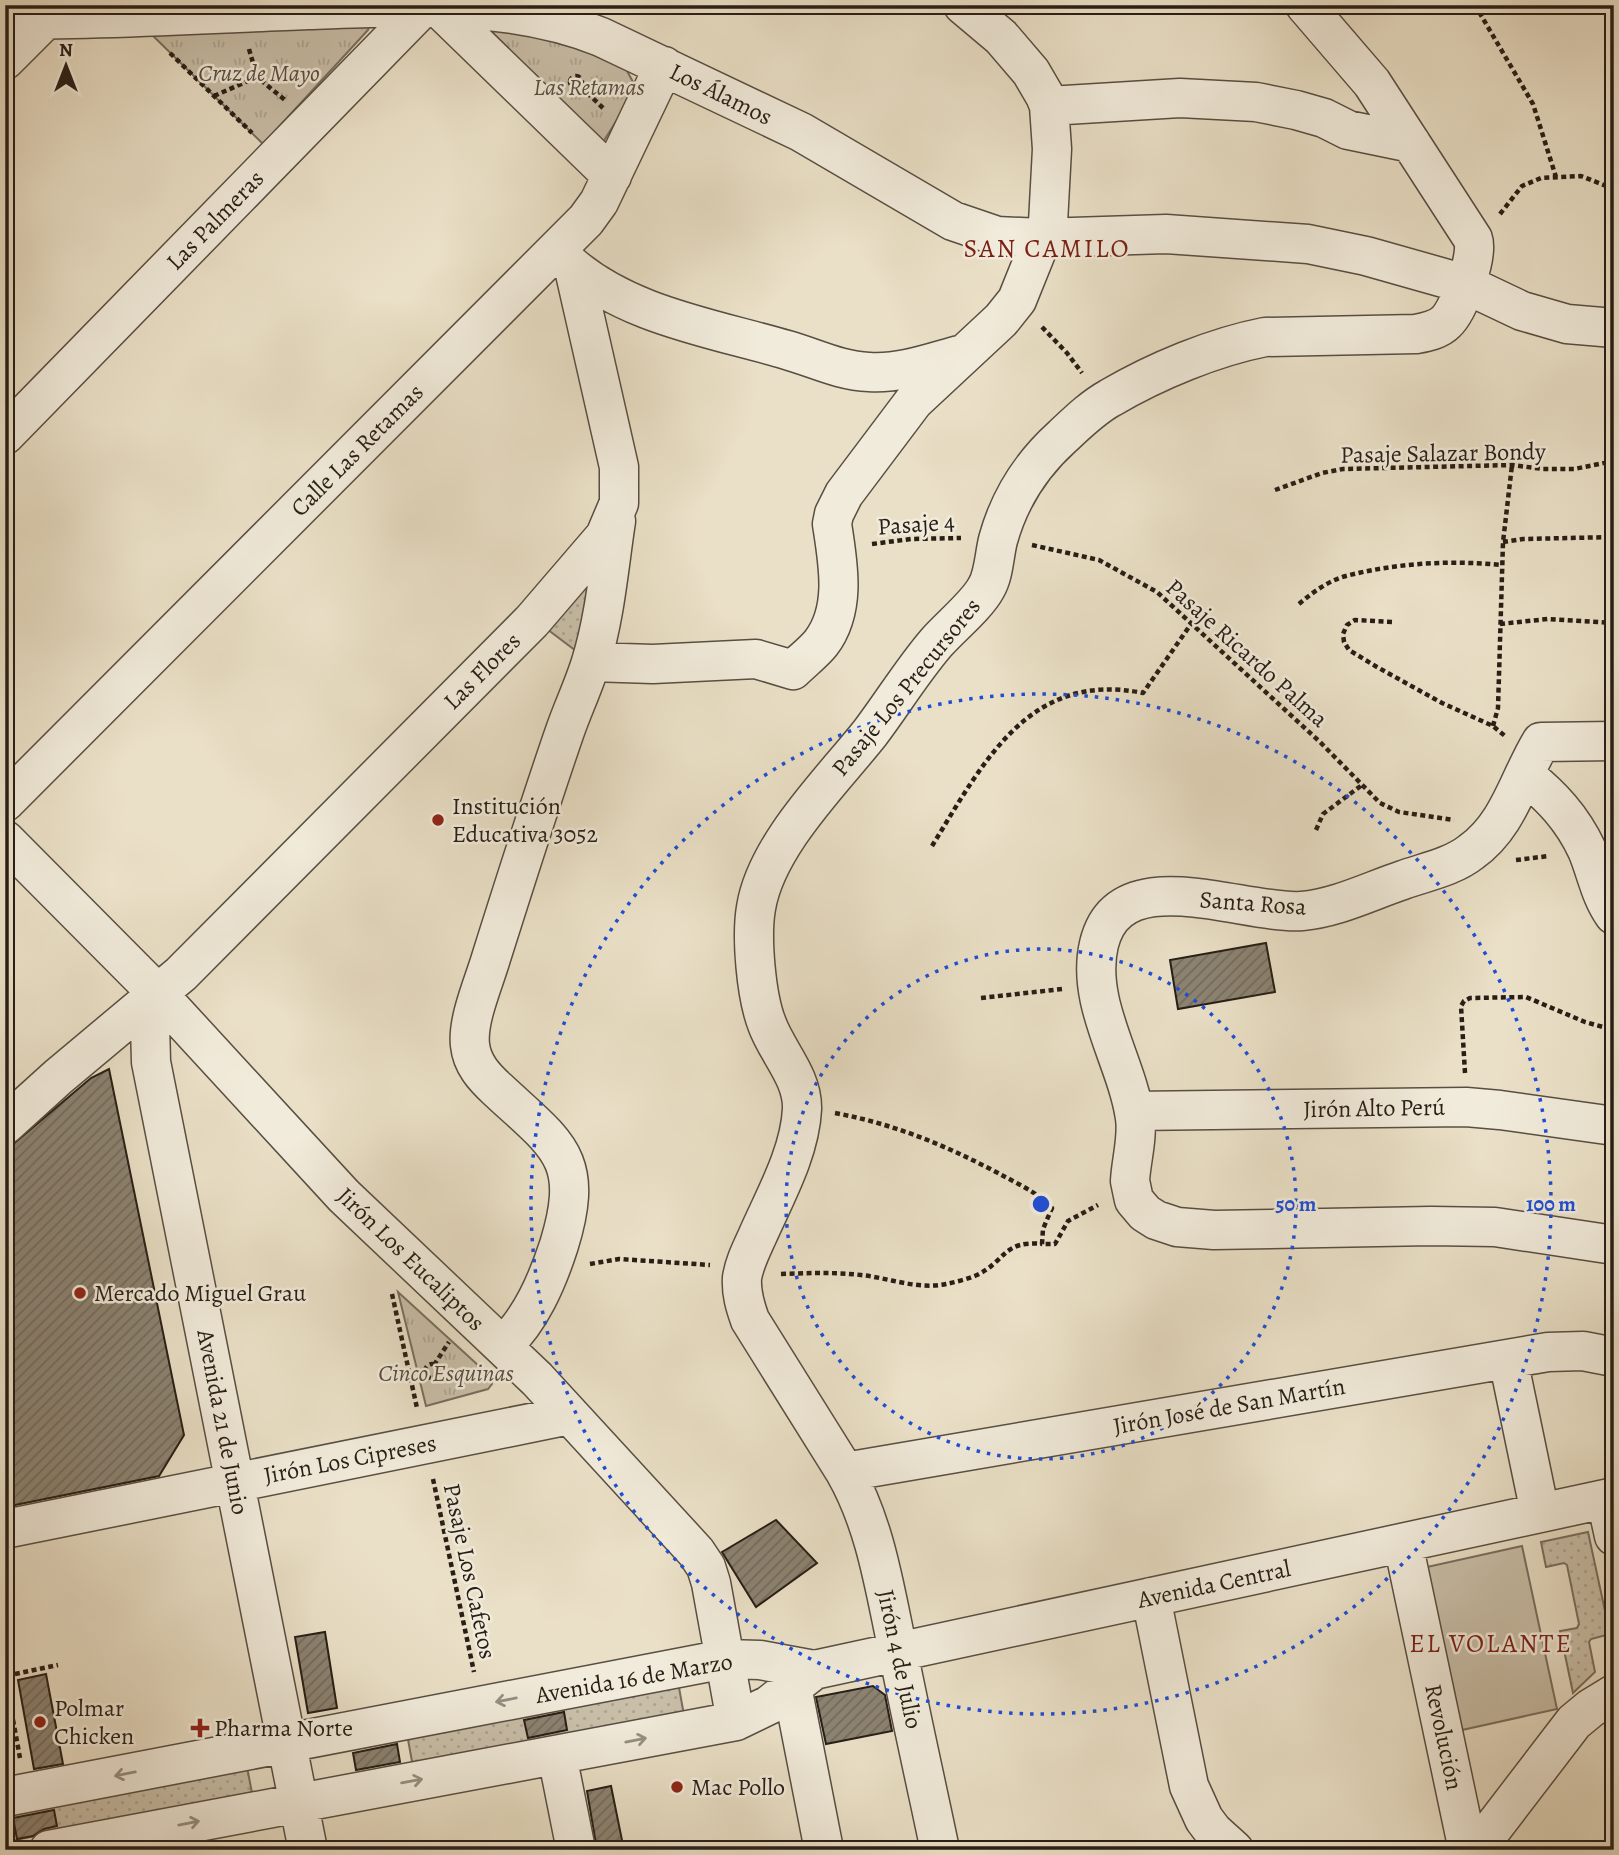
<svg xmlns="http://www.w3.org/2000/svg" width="1619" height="1855" viewBox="0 0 1619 1855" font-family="Alegreya,serif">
  <defs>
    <pattern id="grass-dots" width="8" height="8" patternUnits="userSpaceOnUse" patternTransform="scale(1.75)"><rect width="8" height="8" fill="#c9bfa9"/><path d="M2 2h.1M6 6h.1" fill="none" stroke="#ada491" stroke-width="1.8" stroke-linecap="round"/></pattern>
    <pattern id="park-tufts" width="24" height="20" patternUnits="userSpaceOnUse" patternTransform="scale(1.75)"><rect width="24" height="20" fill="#c9bfa9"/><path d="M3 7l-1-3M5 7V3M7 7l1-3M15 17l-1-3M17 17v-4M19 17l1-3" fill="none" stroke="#ada491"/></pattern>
    <pattern id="building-hatch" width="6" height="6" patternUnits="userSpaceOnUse" patternTransform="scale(1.75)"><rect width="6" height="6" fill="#8c8372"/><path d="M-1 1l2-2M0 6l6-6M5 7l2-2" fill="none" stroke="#726b5d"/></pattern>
  </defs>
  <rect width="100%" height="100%" fill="#eae0c7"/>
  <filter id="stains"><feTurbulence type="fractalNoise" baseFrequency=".00286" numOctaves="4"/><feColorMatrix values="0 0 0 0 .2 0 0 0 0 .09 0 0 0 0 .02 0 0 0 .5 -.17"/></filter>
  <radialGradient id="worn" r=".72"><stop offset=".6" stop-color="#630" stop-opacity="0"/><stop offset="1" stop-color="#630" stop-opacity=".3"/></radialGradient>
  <path fill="url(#grass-dots)" stroke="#786e60" stroke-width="2" d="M593,563L580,654L543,626Z
    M1588,1532L1610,1634L1591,1639L1589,1642L1595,1672L1573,1693L1560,1631L1577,1628L1579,1624L1567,1565L1564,1563L1546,1567L1541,1542Z
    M678,1682L684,1715L413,1767L407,1734Z
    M247,1767L252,1793L5,1842V1814Z"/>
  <path fill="url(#park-tufts)" stroke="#786e60" stroke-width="2" d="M370,24L368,30L263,144L145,28Z
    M475,25L546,34L626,69L633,82L630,99L600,147Z
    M398,1292L491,1377L492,1384L488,1389L426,1406Z"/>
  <path fill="#c9bfa9" stroke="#786e60" stroke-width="2" d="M1522,1546L1557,1709L1462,1730L1427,1567Z"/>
  <path fill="url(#building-hatch)" stroke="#271e16" stroke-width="2" d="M1266,943L1275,992L1178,1009L1170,960Z
    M109,1069L184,1435L159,1476L5,1507V1151L91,1078Z
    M776,1520L817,1563L756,1607L722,1552Z
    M325,1632L337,1708L308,1713L295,1637Z
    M46,1674L63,1764L34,1769L18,1680Z
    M873,1686L885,1695L892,1731L826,1744L816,1697Z
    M564,1712L567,1730L528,1738L524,1720Z
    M397,1744L400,1762L356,1770L353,1753Z
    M611,1786L624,1850H597L587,1791Z
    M54,1810L57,1826L44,1829L33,1836L17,1839L13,1818Z"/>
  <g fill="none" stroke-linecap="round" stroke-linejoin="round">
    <defs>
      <path id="minor" d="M438,7L612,176
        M5,20C106,20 207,14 308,10C405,7 509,0 601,37L801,132L953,221L997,236L1041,238L1166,234L1308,244L1366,256L1465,284L1522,311L1567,324L1614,328
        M5,60L45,20
        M1049,106L1180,98L1256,102L1296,110L1324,118L1348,130L1411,143
        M565,260C624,315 712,328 787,350C815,358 840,371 869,372C900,374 930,363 959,355
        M5,435L424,6
        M591,662L653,664L756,659L793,670C802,661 813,653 821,643C847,609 838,563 832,524L834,514L844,494L914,401L1001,320L1017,300L1048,223L1052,149L1049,106L1045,96L1031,72L1001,37L963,5
        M1614,741L1541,742C1518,780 1509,825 1471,852C1452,867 1425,872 1403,880C1370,891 1337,908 1302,911C1242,915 1120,858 1099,944C1085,1003 1127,1061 1135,1118C1138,1138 1131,1161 1130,1181L1134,1200L1145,1213L1156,1220L1177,1227L1214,1230L1431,1226L1495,1227L1614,1245
        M1525,775C1552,797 1572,818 1587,850C1596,871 1600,896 1614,915
        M5,802L586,220L599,202L664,66
        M5,840L158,994L344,1196L537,1379L696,1552L706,1567L711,1583L736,1721
        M158,994L150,1024L151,1062L308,1850
        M1134,1111L1466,1107L1500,1110L1614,1126
        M5,1125L58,1077L181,974L532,621L605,536L619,503V467L574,269
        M503,1346C531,1319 547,1282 559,1245C586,1157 557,1145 497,1089C484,1077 472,1064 470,1045C467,1020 484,982 491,958C515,882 539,806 565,731C573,708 584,685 591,662C605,617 609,567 616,521
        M1508,1359L1540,1513
        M845,1472L1548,1352L1583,1351L1614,1357
        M1606,1499L1614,1536
        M5,1529L570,1415
        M1403,1543L1468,1850
        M1151,1597L1189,1786L1204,1819L1213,1831L1234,1850
        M788,1666L824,1850
        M557,1755L576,1850
        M5,1797L725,1659L760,1660L814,1670L1614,1497
        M49,1850L736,1721L769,1705L814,1670
        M940,1850C926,1783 911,1717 898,1651C885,1591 876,1526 845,1472L750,1320C745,1306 741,1293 742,1278C744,1264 751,1250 757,1237C774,1198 800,1153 802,1109C803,1077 777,1052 767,1024C756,996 751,937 756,908C766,845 832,781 870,733C892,704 912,671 936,643C950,627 977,605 986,588C994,575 994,556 998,540C1009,500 1031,465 1062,437C1077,423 1092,408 1110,398C1156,371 1214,347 1265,337L1416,334C1427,332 1438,330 1446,322C1459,310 1479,255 1473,239L1372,83L1305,5
        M1476,1850L1574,1722L1591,1708L1614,1694"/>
    </defs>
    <use href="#minor" stroke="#584e42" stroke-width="41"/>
    <path stroke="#271e16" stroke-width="4.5" stroke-dasharray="5 3.5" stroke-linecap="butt" d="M1475,5L1533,104L1556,177
      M249,49L257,77L285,100
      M170,53L252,133
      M570 82a6 6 0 1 1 12 0a6 6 0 1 1-12 0Z
      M581,87L603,108
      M214,96L257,77
      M1500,214L1522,186L1541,178L1581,176L1614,189
      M1042,327L1067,353L1082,373
      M1275,490L1322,473L1343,469L1512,465L1543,469H1574L1614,461
      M1503,542L1523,539L1614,537
      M872,544L911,539L961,538
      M1032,545L1099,560L1157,592L1320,742L1380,803L1399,812L1454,820
      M1299,604C1313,592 1328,581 1346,576C1396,563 1451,560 1502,565
      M1392,622L1355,620L1347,625L1343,634L1344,642L1349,650L1377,667L1442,703L1493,726L1505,736
      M1500,624L1548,619L1614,623
      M1493,726L1498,708L1503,542L1512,465
      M1316,830L1323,814L1362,785
      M932,846C983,763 1029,670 1143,693L1191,624
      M1516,860L1549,856
      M981,998L1062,989
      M1465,1073L1461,1006L1464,1001L1470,998L1526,997L1585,1022L1614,1030
      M835,1113C894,1124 945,1145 998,1173C1016,1183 1037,1192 1052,1208L1043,1229L1042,1244H1055L1068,1221L1098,1205
      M590,1264L619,1259L710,1265
      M781,1274C808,1273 834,1272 861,1275C889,1278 918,1290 946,1284C956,1282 968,1279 977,1275C1006,1261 1003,1240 1042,1244
      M392,1294L417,1408
      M425 1371a7 7 0 1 1 14 0a7 7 0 1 1-14 0Z
      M434,1365L449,1342
      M411,1378L425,1374
      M433,1479L474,1672
      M20,1758L5,1676L58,1665"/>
    <use href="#minor" stroke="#f1ebdb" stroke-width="38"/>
  </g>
  <defs><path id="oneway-shaft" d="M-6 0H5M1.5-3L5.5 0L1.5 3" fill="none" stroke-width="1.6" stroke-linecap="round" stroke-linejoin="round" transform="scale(1.75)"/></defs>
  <g stroke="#968f82">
    <use href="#oneway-shaft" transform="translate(506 1700) rotate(169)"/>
    <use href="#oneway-shaft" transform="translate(636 1740) rotate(-11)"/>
    <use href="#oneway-shaft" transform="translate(125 1774) rotate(169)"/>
    <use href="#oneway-shaft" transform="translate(412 1781) rotate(-10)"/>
    <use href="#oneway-shaft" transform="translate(189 1823) rotate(-11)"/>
  </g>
  <g fill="none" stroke="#1d4ed8" stroke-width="3.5" stroke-dasharray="3.5 7">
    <circle cx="1041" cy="1204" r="255"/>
    <circle cx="1041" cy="1204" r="510"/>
  </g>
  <g fill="#8f2418" stroke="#f1ebdb" stroke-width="2.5">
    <circle cx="438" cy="820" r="7"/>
    <circle cx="80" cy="1293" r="7"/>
    <circle cx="40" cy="1722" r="7"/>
    <path d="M196.5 1717.5h7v7h7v7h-7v7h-7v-7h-7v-7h7z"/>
    <circle cx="677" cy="1787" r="7"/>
  </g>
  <g text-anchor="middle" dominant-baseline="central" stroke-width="5" stroke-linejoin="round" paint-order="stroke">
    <g font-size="24" font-style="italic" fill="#584e42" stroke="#f1ebdb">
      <text x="259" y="73">Cruz de Mayo</text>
      <text x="589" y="87">Las Retamas</text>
      <text x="446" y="1373">Cinco Esquinas</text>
    </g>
    <g font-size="24" fill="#271e16" stroke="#f1ebdb">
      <text transform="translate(721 94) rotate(26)">Los Álamos</text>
      <text transform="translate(215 220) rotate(-46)">Las Palmeras</text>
      <text transform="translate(357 450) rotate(-45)">Calle Las Retamas</text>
      <text transform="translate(1443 453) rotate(-1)">Pasaje Salazar Bondy</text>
      <text transform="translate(916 524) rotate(-4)">Pasaje 4</text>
      <text transform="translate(1247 653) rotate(42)">Pasaje Ricardo Palma</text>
      <text transform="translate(482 671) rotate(-45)">Las Flores</text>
      <text transform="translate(906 687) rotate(-51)">Pasaje Los Precursores</text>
      <text transform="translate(1253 903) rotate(4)">Santa Rosa</text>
      <text transform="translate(1374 1108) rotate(-1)">Jirón Alto Perú</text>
      <text transform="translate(411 1259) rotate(44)">Jirón Los Eucaliptos</text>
      <text transform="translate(1229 1406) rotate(-10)">Jirón José de San Martín</text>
      <text transform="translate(223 1422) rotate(79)">Avenida 21 de Junio</text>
      <text transform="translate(350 1459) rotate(-11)">Jirón Los Cipreses</text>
      <text transform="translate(470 1571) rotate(78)">Pasaje Los Cafetos</text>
      <text transform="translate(1214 1584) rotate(-12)">Avenida Central</text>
      <text transform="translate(900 1659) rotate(78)">Jirón 4 de Julio</text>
      <text transform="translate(634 1678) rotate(-10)">Avenida 16 de Marzo</text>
      <text transform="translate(1444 1737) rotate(78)">Revolución</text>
    </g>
    <g font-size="24" fill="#271e16" stroke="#f1ebdb" text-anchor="start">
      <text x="452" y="806">Institución<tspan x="452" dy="28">Educativa 3052</tspan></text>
      <text x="94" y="1293">Mercado Miguel Grau</text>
      <text x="54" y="1708">Polmar<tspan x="54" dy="28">Chicken</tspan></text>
      <text x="214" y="1728">Pharma Norte</text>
      <text x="691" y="1787">Mac Pollo</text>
    </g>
    <g font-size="26" letter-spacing="2" fill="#7a1f14" stroke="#f1ebdb">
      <text x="1047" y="248">SAN CAMILO</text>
      <text x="1491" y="1643">EL VOLANTE</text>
    </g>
  </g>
  <circle cx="1041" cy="1204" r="10" fill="#1d4ed8" stroke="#f1ebdb" stroke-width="3.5"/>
  <g font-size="21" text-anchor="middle" font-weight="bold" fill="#1d4ed8" stroke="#f1ebdb" stroke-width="5" stroke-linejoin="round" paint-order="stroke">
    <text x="1296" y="1211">50 m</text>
    <text x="1551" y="1211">100 m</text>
  </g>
  <rect width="1619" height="1855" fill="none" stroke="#eae0c7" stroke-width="28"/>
  <rect x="7" y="7" width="1605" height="1841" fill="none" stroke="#271e16" stroke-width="3.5"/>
  <rect x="14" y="14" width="1591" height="1827" fill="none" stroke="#271e16" stroke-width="2"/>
  <g transform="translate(66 66)" stroke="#f1ebdb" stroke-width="5" paint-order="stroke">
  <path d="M0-5L12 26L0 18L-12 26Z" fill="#271e16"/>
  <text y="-10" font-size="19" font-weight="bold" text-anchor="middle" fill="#271e16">N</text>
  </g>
  <rect width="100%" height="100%" filter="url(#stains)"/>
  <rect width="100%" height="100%" fill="url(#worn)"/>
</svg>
